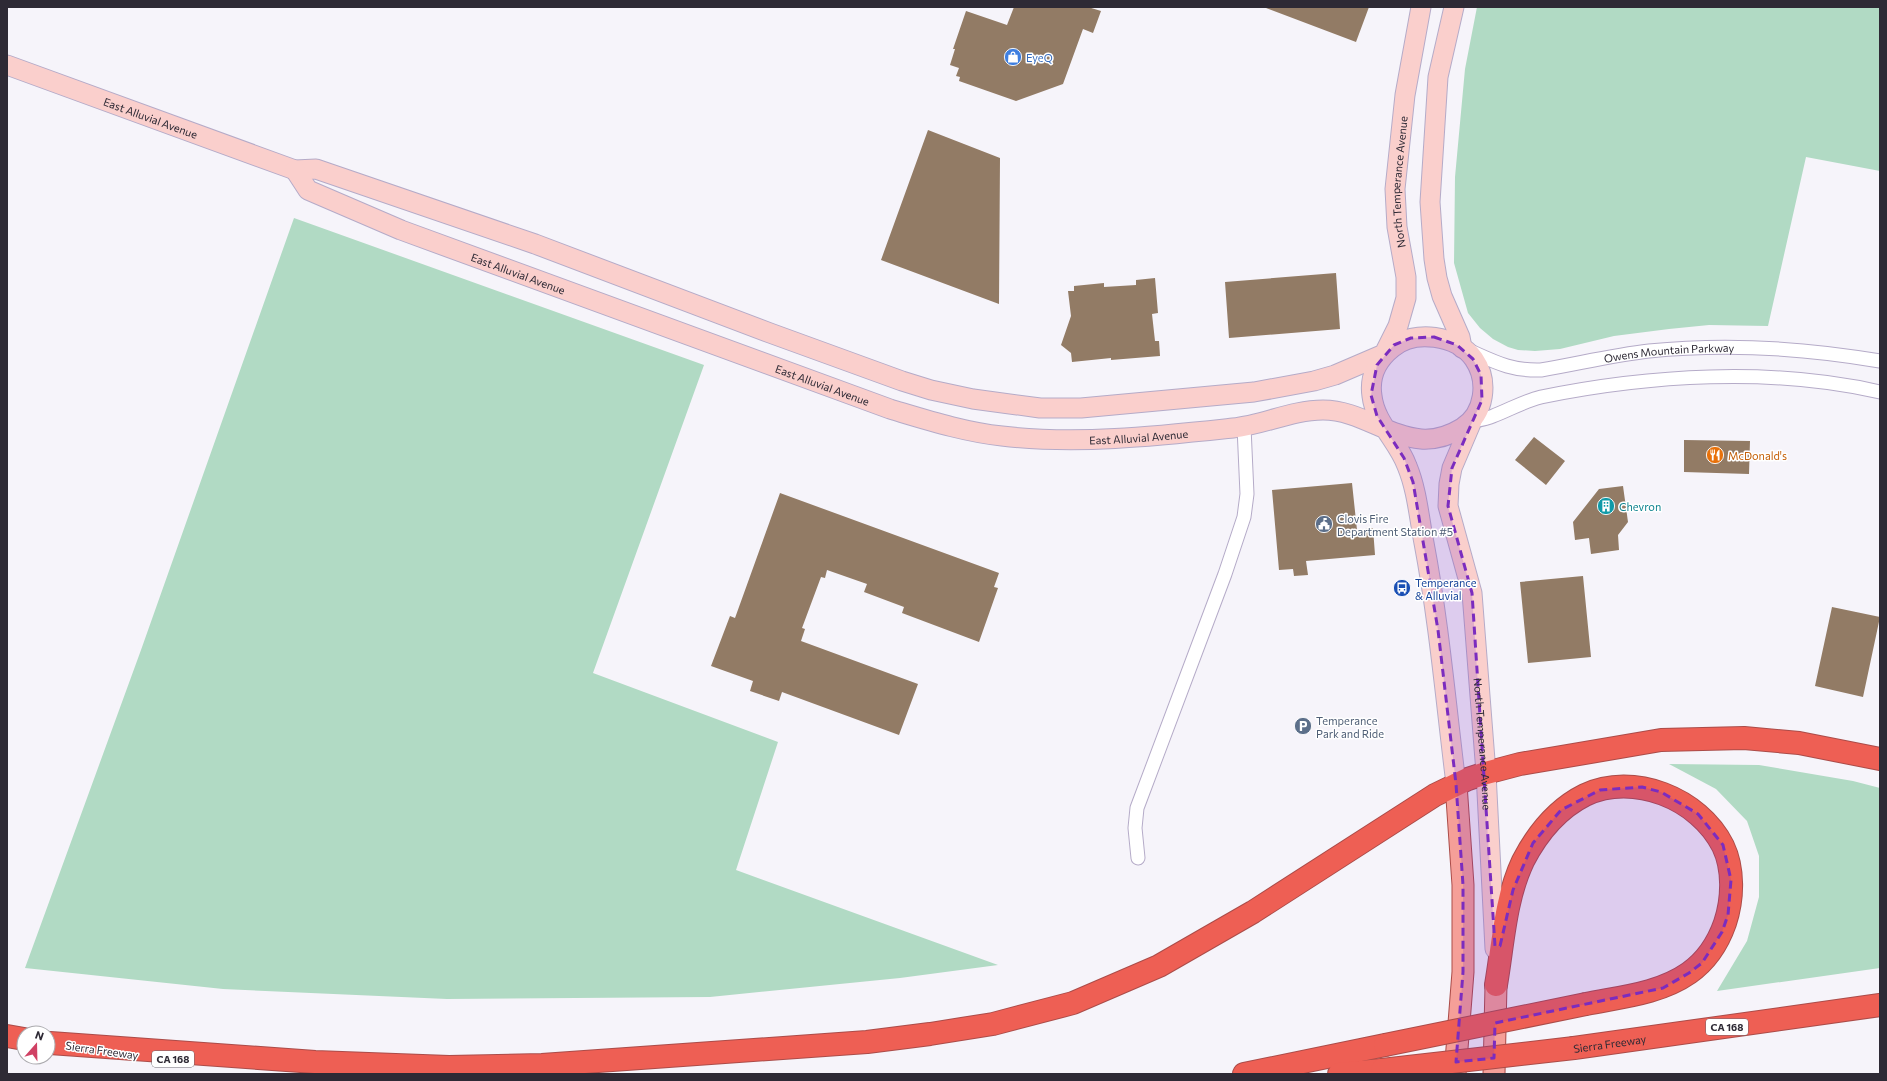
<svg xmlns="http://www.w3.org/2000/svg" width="1887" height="1081" viewBox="0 0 1887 1081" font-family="Commissioner,sans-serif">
  <rect width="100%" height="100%" fill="#f6f4fa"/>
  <path fill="#b1dac4" d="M1477,7H1880V171L1806,157L1768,326L1709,325L1669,329L1614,336L1560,349L1535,351L1518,350L1508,347L1493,339L1480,328L1468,313L1454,263L1455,177L1465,69Z
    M294,218L704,365L593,673L778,742L736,870L998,965L900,978L710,997L447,999L223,989L25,968L141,650Z
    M1669,764L1759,765L1853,781L1880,788V968L1717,991L1747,941L1759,897V856L1747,821L1716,789Z"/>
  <path fill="#927b65" d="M1014,7H1088L1101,11L1093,33L1083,29L1063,84L1016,101L959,81L960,77L956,76L959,68L950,65L955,49H953L966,11L1007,25Z
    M1266,7H1369L1356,42L1266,8Z
    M928,130L1000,158L999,304L881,260Z
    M1336,273L1340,329L1229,338L1225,282Z
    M1155,278L1158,313L1152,314L1155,341H1159L1160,356L1111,360V358L1072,362L1071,353L1061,345L1071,316L1068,291H1074V286L1104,283V287L1136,285V280Z
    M1534,437L1565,461L1546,485L1515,460Z
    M1684,440L1750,441L1749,474L1684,472Z
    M1352,483L1357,530L1373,528L1375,555L1306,561L1308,575L1294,576L1293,569L1279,570L1272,490Z
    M1623,486L1628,522L1618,535L1619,550L1591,554L1589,538L1575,540L1573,522L1599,489Z
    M780,493L999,573L994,587L998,588L979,642L902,613L904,607L864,592L867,584L827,570L825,578L821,577L802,628L805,629L801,641L918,684L899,735L782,692L779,701L750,691L753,681L711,666L730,616L735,618Z
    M1583,576L1591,657L1528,663L1520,582Z
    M1832,607L1880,617L1863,697L1815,686Z"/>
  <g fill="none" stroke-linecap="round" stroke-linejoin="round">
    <defs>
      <g id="street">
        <path id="s1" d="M1468,350C1495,362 1511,371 1541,370C1577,364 1613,355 1649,351C1727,343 1804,348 1880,361"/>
        <path d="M1472,421C1479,420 1487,419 1493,416C1509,410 1524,401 1541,397C1648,375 1772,367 1880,392"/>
        <path d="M1138,858L1135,828L1137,808L1225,574L1244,517L1247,494L1244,427"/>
      </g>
      <g id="secondary">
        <path d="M1454,7L1438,77L1430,202L1434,259L1437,278L1442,296L1460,337L1462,348"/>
        <path id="s2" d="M7,65L295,170L316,169L535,244L770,333L902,381L931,390L973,399L1040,408H1081L1254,392L1314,381L1335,375L1384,354L1398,326L1406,298V277L1397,227L1395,189L1405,95L1421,7"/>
        <path id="s3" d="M295,170L308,190L401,230L890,409C927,420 964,432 1002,436C1078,445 1158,436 1233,428C1263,425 1292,410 1323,410C1359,410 1387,436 1421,439C1436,440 1449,436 1462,428C1485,414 1489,381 1474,359C1457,335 1414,329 1392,348C1377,360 1369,377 1372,396C1375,423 1398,441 1407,466C1417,490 1419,517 1424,543C1439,622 1446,704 1456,784"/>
        <path id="s4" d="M1472,421L1452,468L1449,484L1448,506L1472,593L1486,773L1495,949"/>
      </g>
      <path id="primary" d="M1455,1074L1463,972V885L1456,784
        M1494,1074L1496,985"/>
      <g id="highway">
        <path d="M1496,985C1503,944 1505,899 1523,861C1537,834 1557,809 1585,795C1633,772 1699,798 1723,846C1734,869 1733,899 1725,923C1718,943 1706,961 1689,973C1659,994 1620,997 1586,1004"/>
        <path d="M7,1036L24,1039"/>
        <path d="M50,1043L315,1062L449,1067L542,1065L867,1042L930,1034L993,1024L1073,1003L1159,966L1253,912L1435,795L1468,779L1486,773L1520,764L1661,740L1744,738L1799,743L1880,759"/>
        <path id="s5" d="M1574,1048L1880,1005"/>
        <path d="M1244,1074L1385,1045"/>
        <path d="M1339,1074L1382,1070"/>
      </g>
    </defs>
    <use href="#street" stroke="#b5abc8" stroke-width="15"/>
    <use href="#secondary" stroke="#b5abc8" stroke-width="21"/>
    <use href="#primary" stroke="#ab4c49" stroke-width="23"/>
    <use href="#highway" stroke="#ab4c49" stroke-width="24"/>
    <use href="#street" stroke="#fff" stroke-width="13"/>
    <use href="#secondary" stroke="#facfcc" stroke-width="19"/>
    <use href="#primary" stroke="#f59f98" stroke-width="21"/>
    <use href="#highway" stroke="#ee5f54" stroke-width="22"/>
    <defs>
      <path id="highway-bridge" d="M1385,1045L1586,1004
        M1382,1070L1574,1048"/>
    </defs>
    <use href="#highway-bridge" stroke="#ab4c49" stroke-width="24" stroke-linecap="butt"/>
    <use href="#highway-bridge" stroke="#ee5f54" stroke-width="22"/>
  </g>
  <path fill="#7b2cbf" fill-opacity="0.2" stroke="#7b2cbf" stroke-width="3" stroke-dasharray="8 5" stroke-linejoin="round" d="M1434,337L1457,345L1473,359L1481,375L1482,400L1452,468L1448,506L1472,593L1495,946H1500L1513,890L1533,843L1561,810L1600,790L1642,787L1661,792L1698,814L1723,845L1731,880L1728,915L1722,932L1702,963L1689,973L1663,988L1495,1023L1494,1058L1456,1062L1463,972V885L1456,784L1438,630L1413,482L1404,458L1377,416L1371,395L1377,365L1394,345L1411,338Z"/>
  <defs>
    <symbol id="shop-disc" viewBox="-11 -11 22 22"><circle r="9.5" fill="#3f7fe0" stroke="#fff"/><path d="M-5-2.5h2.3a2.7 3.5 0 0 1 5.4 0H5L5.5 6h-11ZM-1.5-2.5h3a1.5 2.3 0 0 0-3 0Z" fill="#fff"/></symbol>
    <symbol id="restaurant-disc" viewBox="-11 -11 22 22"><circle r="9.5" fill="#e8710a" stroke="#fff"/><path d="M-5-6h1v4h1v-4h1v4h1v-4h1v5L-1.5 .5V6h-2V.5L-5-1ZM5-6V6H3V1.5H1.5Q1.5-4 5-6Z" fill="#fff"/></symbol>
    <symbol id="building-disc" viewBox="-11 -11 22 22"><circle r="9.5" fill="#0f9aa8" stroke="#fff"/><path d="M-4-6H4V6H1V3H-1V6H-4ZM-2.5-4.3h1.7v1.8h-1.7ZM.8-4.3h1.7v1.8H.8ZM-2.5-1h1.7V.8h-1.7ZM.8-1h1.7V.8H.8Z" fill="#fff"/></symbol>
    <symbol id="civic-disc" viewBox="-11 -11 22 22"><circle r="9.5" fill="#5c6f8a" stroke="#fff"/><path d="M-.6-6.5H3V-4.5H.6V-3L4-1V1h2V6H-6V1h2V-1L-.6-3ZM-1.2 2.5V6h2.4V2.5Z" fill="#fff"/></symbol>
    <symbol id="bus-disc" viewBox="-11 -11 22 22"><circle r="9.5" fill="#1a4fb4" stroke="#fff"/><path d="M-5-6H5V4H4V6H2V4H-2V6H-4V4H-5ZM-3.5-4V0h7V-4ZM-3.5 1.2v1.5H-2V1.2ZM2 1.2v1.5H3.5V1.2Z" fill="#fff"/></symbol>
    <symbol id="parking-disc" viewBox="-11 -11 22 22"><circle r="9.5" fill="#5c6f8a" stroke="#fff"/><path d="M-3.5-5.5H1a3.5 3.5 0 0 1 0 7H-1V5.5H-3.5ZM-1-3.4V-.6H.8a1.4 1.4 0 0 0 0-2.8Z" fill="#fff"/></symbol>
  </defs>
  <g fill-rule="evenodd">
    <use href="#shop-disc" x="1003" y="47" width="20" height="20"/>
    <use href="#restaurant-disc" x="1705" y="445" width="20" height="20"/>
    <use href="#building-disc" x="1596" y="496" width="20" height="20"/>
    <use href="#civic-disc" x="1314" y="514" width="20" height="20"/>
    <use href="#bus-disc" x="1392" y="578" width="20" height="20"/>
    <use href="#parking-disc" x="1293" y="716" width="20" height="20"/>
  </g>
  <g text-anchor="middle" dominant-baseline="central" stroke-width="3" stroke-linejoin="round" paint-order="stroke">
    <g fill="#fff" stroke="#6d6a72" stroke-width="1">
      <rect x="1706" y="1019" width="42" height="16" rx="3"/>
      <rect x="152" y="1051" width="42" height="16" rx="3"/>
    </g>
    <g font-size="10" font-weight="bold" fill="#2e2a35">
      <text x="1727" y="1027">CA 168</text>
      <text x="173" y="1059">CA 168</text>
    </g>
    <g font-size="11" fill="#366cbe" stroke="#fff" text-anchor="start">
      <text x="1026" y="57">EyeQ</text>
    </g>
    <g font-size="11" fill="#2e2a35" stroke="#fff">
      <text stroke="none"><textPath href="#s2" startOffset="153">East Alluvial Avenue</textPath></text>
      <text stroke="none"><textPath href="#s2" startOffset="1620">North Temperance Avenue</textPath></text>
      <text stroke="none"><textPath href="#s3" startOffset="250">East Alluvial Avenue</textPath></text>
      <text stroke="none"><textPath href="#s1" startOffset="206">Owens Mountain Parkway</textPath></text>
      <text stroke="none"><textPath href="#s3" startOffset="574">East Alluvial Avenue</textPath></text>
      <text stroke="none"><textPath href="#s3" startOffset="898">East Alluvial Avenue</textPath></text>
      <text stroke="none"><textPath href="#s4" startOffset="331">North Temperance Avenue</textPath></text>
      <text stroke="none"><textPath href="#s5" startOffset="36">Sierra Freeway</textPath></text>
      <text transform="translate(102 1050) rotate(8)">Sierra Freeway</text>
    </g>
    <g font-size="11" fill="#c56008" stroke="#fff" text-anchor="start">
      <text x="1728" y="455">McDonald's</text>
    </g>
    <g font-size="11" fill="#0d838f" stroke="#fff" text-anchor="start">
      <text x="1619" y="506">Chevron</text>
    </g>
    <g font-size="11" fill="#4e5e75" stroke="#fff" text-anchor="start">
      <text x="1337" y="518">Clovis Fire<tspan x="1337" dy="13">Department Station #5</tspan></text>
      <text x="1316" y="720">Temperance<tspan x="1316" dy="13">Park and Ride</tspan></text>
    </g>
    <g font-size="11" fill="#164399" stroke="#fff" text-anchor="start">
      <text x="1415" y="582">Temperance<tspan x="1415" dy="13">&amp; Alluvial</tspan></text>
    </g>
  </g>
  <rect width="1887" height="1081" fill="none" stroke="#2e2a35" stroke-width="16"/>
  <g transform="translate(36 1045) rotate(20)"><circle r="19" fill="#ffffff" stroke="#abaaae"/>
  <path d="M0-3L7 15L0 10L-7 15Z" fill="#d04164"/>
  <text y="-6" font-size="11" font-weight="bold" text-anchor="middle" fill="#2e2a35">N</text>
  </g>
</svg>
